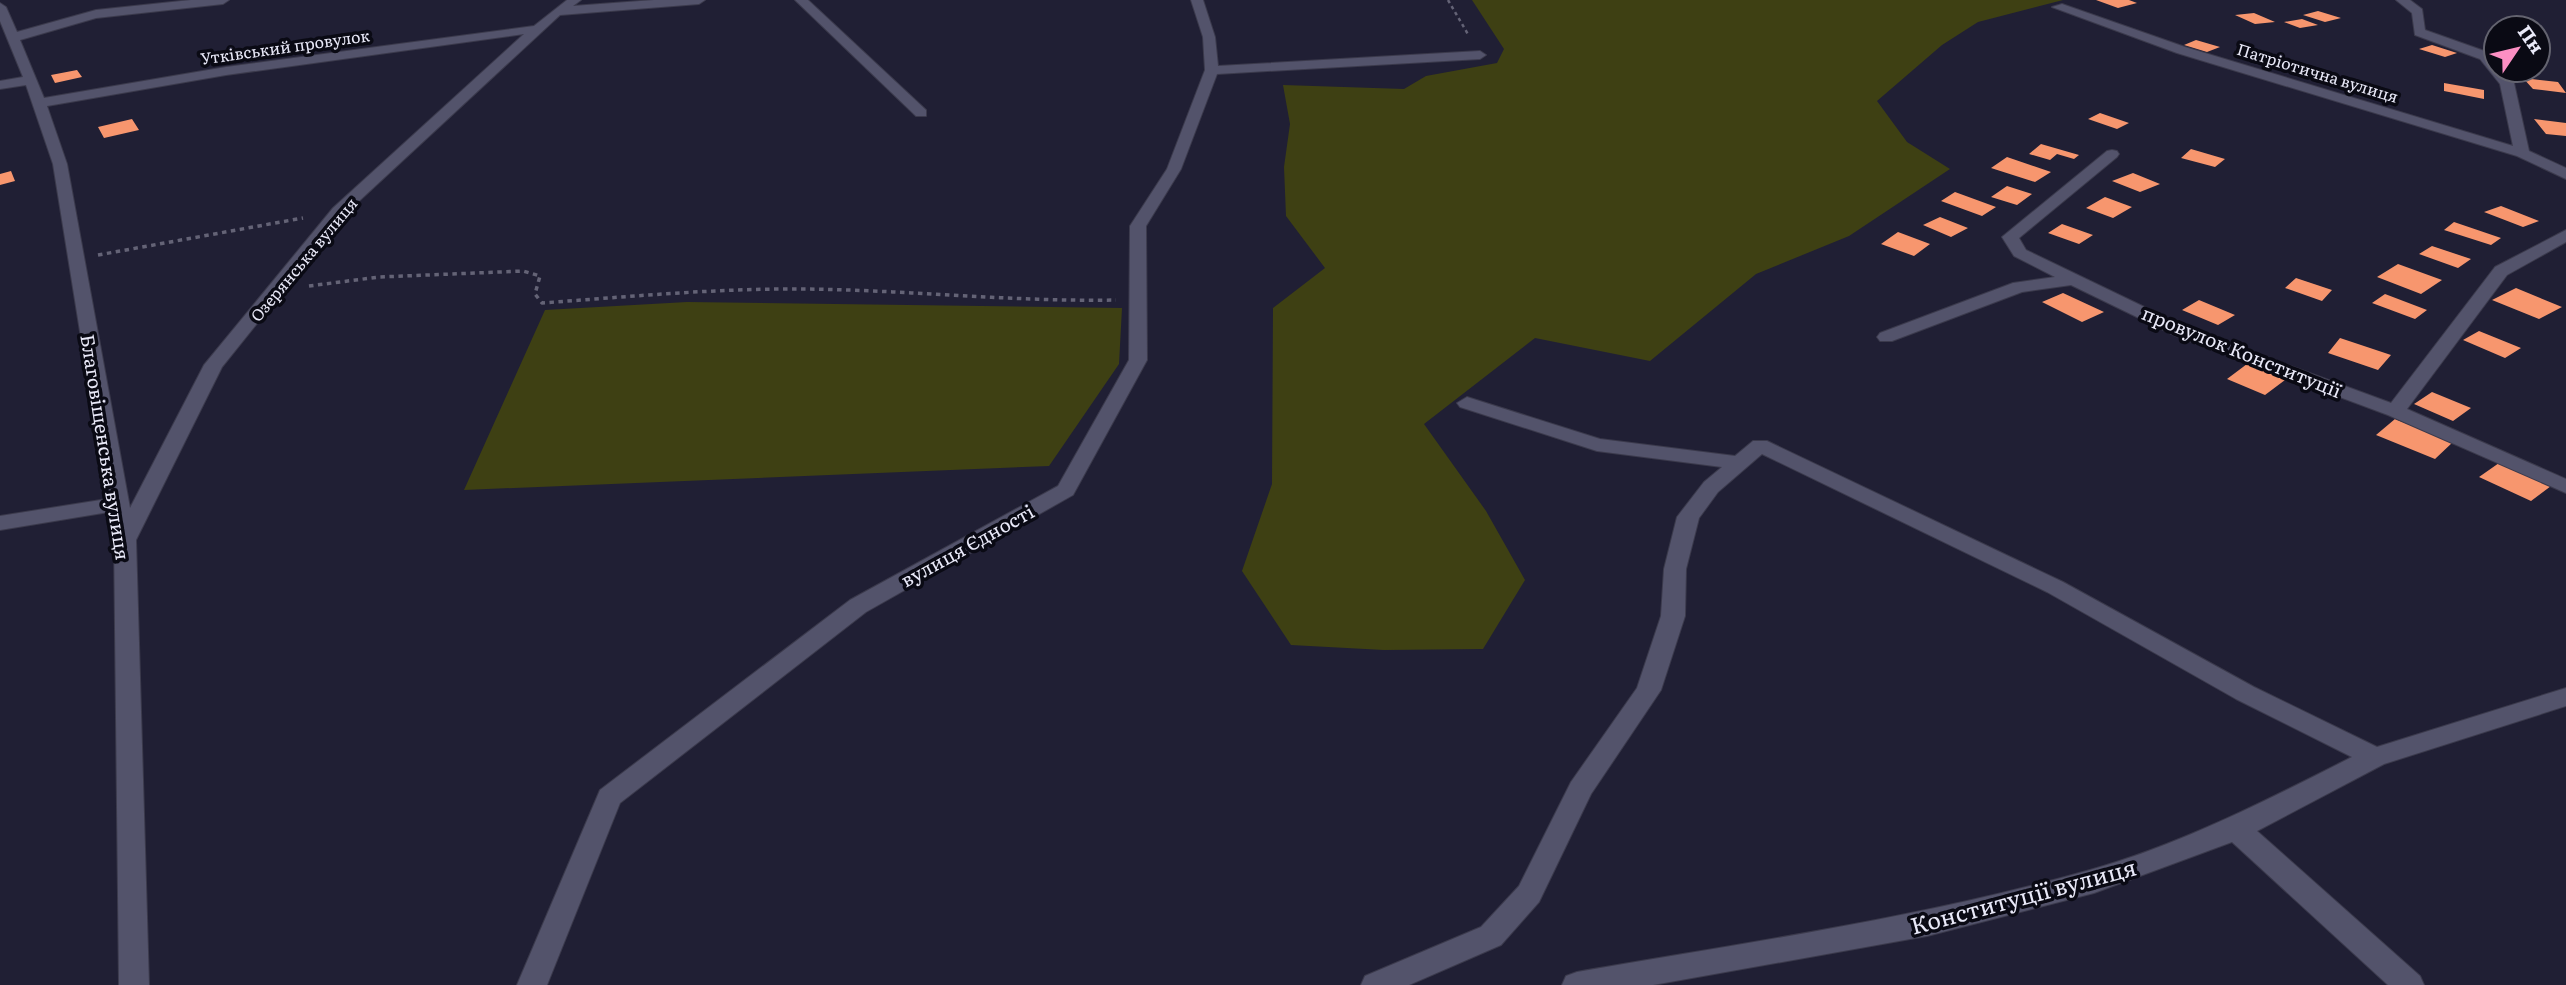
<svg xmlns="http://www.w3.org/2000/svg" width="2566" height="985" viewBox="0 0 2566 985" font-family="Literata,serif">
  <rect width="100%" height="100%" fill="#201f34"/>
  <path fill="#3e4013" d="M1472,0H2063L1978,22L1942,45L1877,101L1907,142L1950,169L1849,236L1756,274L1650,361L1535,338L1424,424L1486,511L1525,580L1483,649L1384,650L1291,645L1242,571L1272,484L1273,308L1325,268L1286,216L1284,167L1290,124L1283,85L1404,89L1426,76L1497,63L1504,49Z
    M687,302L1122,308L1119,364L1049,466L464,490L545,310Z"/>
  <path fill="#f7966e" d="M2096,0H2129L2137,3L2118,8Z
    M2318,11L2341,18L2325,22L2303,15Z
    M2254,13L2275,22L2255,24L2235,15Z
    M2302,19L2318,25L2300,28L2284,22Z
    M2196,40L2220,47L2207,52L2184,45Z
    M2432,45L2457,53L2445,57L2419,49Z
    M77,70L82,77L55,83L51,75Z
    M2523,78L2558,82L2566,93L2533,89Z
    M2354,81L2380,90L2361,95L2335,86Z
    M2444,83L2484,90V99L2444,91Z
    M2100,113L2129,123L2117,129L2088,119Z
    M132,119L139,130L104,138L98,127Z
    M2534,119L2566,123V136L2546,134Z
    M2041,144L2079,155L2074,159L2057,154L2050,160L2029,154Z
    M2191,149L2225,159L2215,167L2181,158Z
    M2007,157L2051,172L2035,182L1991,168Z
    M11,171L15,181L0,185V174Z
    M2133,173L2160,184L2140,192L2112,181Z
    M2007,186L2032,194L2017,205L1991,197Z
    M1955,192L1996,207L1982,216L1941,201Z
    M2105,197L2132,207L2113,218L2086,208Z
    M2501,206L2539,221L2523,227L2484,212Z
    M1940,217L1968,228L1951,237L1923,225Z
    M2454,222L2501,238L2491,245L2444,230Z
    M2062,224L2093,235L2079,244L2048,233Z
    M1898,232L1930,244L1914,256L1881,244Z
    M2432,246L2471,259L2458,268L2419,254Z
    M2398,264L2442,280L2421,294L2377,277Z
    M2296,278L2332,290L2322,301L2285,288Z
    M2516,288L2562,307L2539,319L2492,300Z
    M2063,293L2104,312L2082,322L2042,302Z
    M2385,294L2427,310L2415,319L2372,303Z
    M2199,300L2235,315L2218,325L2182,310Z
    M2479,331L2521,348L2505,358L2463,340Z
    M2340,338L2391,355L2378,370L2328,353Z
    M2251,361L2289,377L2265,395L2227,379Z
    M2432,392L2471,408L2453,421L2414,404Z
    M2395,419L2453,442L2435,459L2376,435Z
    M2499,463L2551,486L2531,501L2479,477Z"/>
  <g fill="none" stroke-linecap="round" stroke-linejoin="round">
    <defs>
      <path id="minor" d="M191,0H229L223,4L96,18L20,40L44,98L226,67L534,26L567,0H581L573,6L654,0H705L699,4L560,15L345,214L222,367L136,540L149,985H119L114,540L109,512L0,530V516L107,499L53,164L26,85L0,89V81L23,77L0,21V3L6,7L17,32L96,10ZM524,34L333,208L204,365L130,508L67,164L47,106L226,75Z
        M795,0H808L926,110V116H916Z
        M1191,0H1203L1215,37L1218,66L1480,51L1486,55L1480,59L1217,74L1181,169L1146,226L1147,360L1073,495L866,612L620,803L547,985H517L600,790L850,600L1058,486L1129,360L1130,226L1167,169L1205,70L1203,37Z
        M2396,0H2410L2422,9L2425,30L2490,53L2496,61V70H2503L2514,83L2529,151L2566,168V179L2517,156L2177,53L2052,7L2062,4L2185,47L2513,146L2500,84L2480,59L2415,35L2412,13Z
        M2112,150L2117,151L2119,154L2117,157L2019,238L2026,250L2188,328L2391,403L2495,267L2566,230V242L2507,275L2407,409L2566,479V493L2388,415L2176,336L2071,285L2022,292L1892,341H1880L1877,337L1880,333L2013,283L2055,277L2014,256L2002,237L2107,151Z
        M1467,397L1600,439L1735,456L1753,441H1767L2063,582L2254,687L2377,747L2566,688V706L2384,764L2257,831L2420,976L2424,985H2388L2232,842L2094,893L1927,936L1653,985H1562L1566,976L1577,972C1749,942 1922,918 2090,870C2182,844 2267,800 2352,757L2236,699L2047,592L1762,454L1718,492L1699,518L1686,569L1685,616L1661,690L1591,794L1539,902L1501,945L1409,985H1361L1365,976L1481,927L1519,886L1571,782L1637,688L1661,616L1664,569L1677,517L1704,482L1722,467L1597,451L1460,407L1457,403Z"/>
    </defs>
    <use href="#minor" stroke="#3b3a4c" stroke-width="2"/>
    <path stroke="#646376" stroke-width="2.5" stroke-dasharray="3.5 3.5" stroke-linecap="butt" d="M1448,0L1469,36"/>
    <path stroke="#646376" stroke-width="3.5" stroke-dasharray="4.5 4.5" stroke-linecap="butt" d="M98,255L303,218
      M309,286L379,277L523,271L540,276L535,294L542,303C625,297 708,289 792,289C900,289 1008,302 1116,300"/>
    <use href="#minor" fill="#53536b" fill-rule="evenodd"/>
  </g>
  <g text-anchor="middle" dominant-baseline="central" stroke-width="7" stroke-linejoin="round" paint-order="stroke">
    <g font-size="16" fill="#e9e9f8" stroke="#0a0a14">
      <text transform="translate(285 46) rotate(-8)">Утківський провулок</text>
      <text transform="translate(2318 72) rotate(17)">Патріотична вулиця</text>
      <text transform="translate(303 259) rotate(-50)">Озерянська вулиця</text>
    </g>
    <g font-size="19" fill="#e9e9f8" stroke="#0a0a14">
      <text transform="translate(2242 351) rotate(22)">провулок Конституції</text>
      <text transform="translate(106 447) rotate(81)">Благовіщенська вулиця</text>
      <text transform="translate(967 545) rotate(-29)">вулиця Єдності</text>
    </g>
    <g font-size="23" fill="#e9e9f8" stroke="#0a0a14">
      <text transform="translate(2023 895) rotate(-15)">Конституції вулиця</text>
    </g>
  </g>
  <g transform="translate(2517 49) rotate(55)"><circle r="33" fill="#0a0a14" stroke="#63636f" stroke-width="2"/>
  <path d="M0-5L12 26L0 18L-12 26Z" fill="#fc8fc3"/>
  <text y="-10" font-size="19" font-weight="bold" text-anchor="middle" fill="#e9e9f8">Пн</text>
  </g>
</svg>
